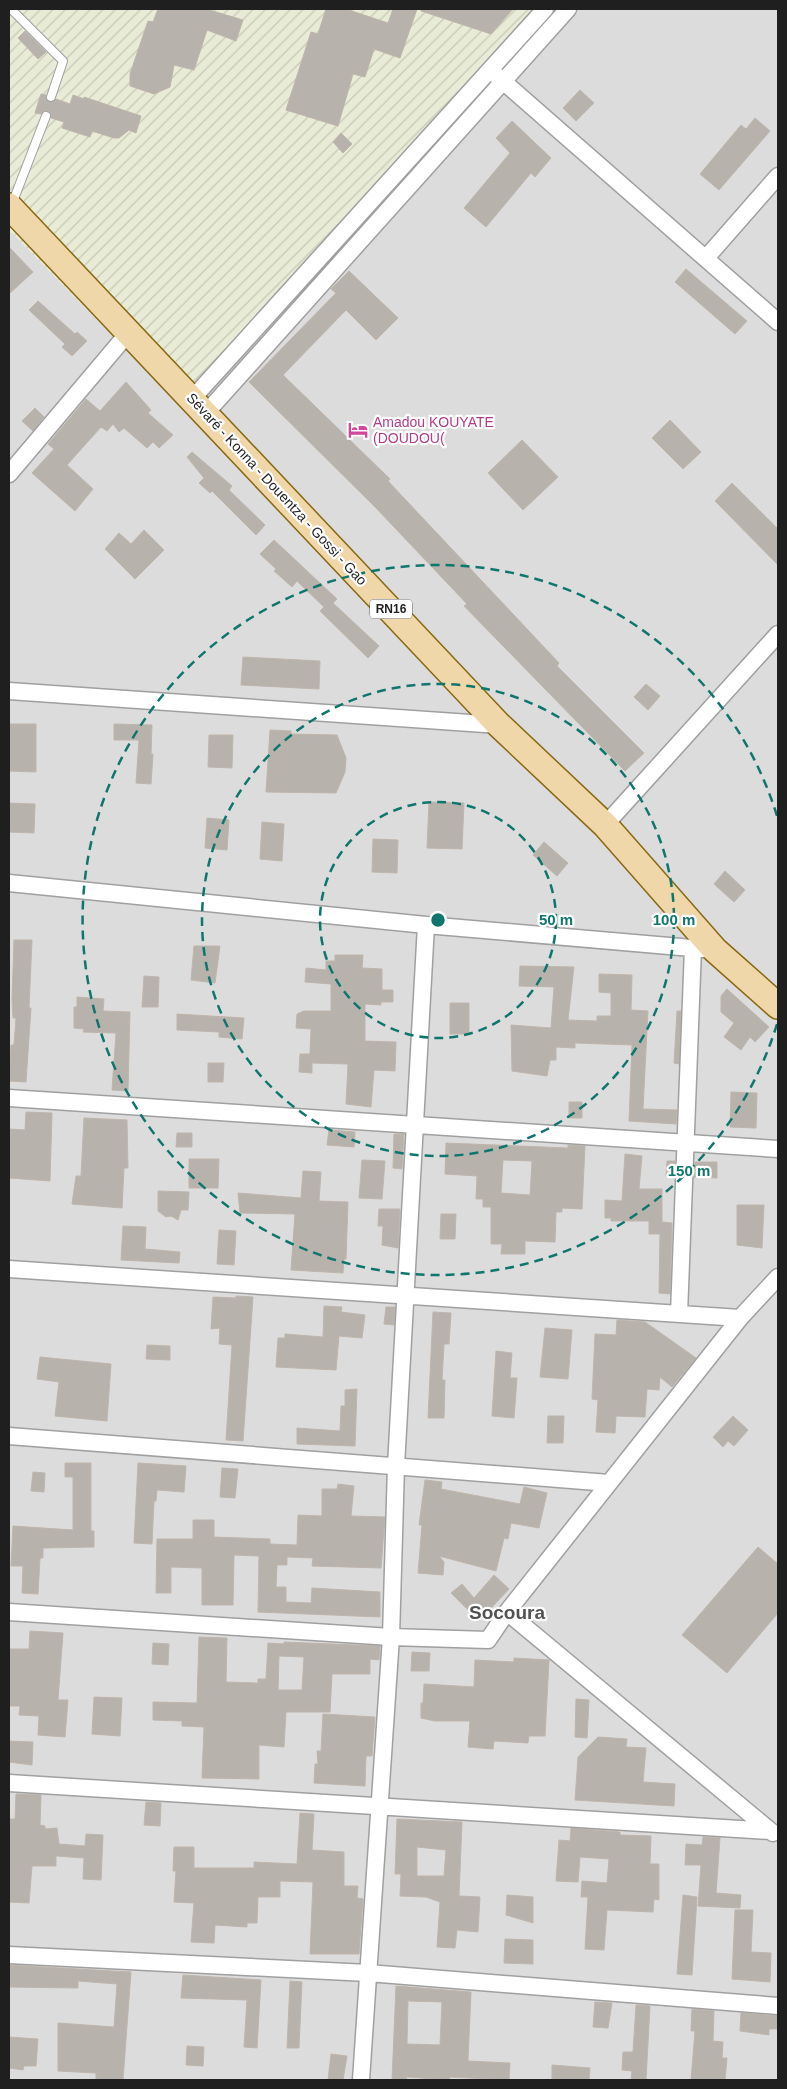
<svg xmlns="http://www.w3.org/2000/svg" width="787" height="2089" viewBox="0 0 787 2089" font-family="Helvetica,sans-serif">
  <defs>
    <pattern id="farmland-furrows" width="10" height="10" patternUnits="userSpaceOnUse" patternTransform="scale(1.25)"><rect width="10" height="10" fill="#e8ebd5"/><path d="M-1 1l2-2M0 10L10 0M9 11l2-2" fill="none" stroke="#c7c9b6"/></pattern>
  </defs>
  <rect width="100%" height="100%" fill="#efede7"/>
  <path fill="#dddcdc" d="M563,9H778V2080H9V230L189,414L500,69Z"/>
  <path fill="url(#farmland-furrows)" d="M9,9H563L500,69L189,414L9,230Z"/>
  <path fill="#b8b2ad" stroke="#bfb5ab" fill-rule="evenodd" d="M158,9H206L243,20L236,41L207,30L194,70L174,65L170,87L154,94L130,86V74L148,21L153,22Z
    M326,9H346L388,23L393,9H417L400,58L374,49L365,77L353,74L338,126L286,110L311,32L318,34Z
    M421,9H513L491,34L421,11Z
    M25,31L46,52L38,59L18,38Z
    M580,90L594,103L576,121L563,108Z
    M41,94L46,95L50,102L56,99L70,104L73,95L84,99V97L141,116L136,133L129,130L119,138H114L92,131L90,137L62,128L64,122L51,118L48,111H45L41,114L35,113Z
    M755,118L770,131L719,190L700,174L741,125L746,129Z
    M512,121L551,158L535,177L531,173L486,227L464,208L510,153L496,138Z
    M341,133L352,144L343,153L333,142Z
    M9,247L33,272L9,294Z
    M686,269L747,321L735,334L675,282Z
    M349,271L398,318L376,340L346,310L283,375L390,479L388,481L559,663L557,666L644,753L625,771L464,606L467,604L376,508L249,382L336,293L331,289Z
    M38,301L75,334L77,332L87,341L72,356L62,347L65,344L29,310Z
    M126,382L151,410L148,413L173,435L159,448L153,442L147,448L124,428L119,432L113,424L107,431L101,427L67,465L93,489L75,511L32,473L54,449L48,444L86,399L100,411Z
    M35,408L44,417L33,431L22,421Z
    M670,420L701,452L683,469L652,438Z
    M522,440L558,477L523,510L488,473Z
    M192,452L232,486L229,490L265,525L256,535L212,491L210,493L199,483L204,478L187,457Z
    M732,483L778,529V565L715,501Z
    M144,530L164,550L135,579L105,549L119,533L131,544Z
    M274,540L337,599L333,603L379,646L368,658L320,611L324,607L297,581L292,587L274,571L276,569L260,554Z
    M243,657L320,661L319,689L241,685Z
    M646,684L660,696L648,710L634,697Z
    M9,724H36V772L9,771Z
    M114,724L152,725L151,754H153L151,784L136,783L139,740H114Z
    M270,730L291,731V734L337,735L346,758L345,772L336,793L266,792Z
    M209,735H233L232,768L208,767Z
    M429,802L464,803L462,849L427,848Z
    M9,803L35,804L34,833L9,832Z
    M207,818L229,820L227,850L205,848Z
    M262,822L284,824L282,861L260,859Z
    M373,839L398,840L397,873L372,872Z
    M544,842L568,863L557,876L533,855Z
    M725,871L745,890L734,902L714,884Z
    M14,940H32L29,1008H31L26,1082L9,1081L11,1045H14L16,1018H13L12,999Z
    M194,946H220L215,983L191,980Z
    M335,955H363L362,968L382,969V990H393V1002H381V1005L365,1004V1041L396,1042L395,1071L374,1070L371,1107L346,1104L348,1064L312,1063V1073L299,1072L300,1054H310L311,1029L296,1028L297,1014L304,1011H331V984L305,982L306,968L326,970V961H335Z
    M520,966L574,967L568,1020L597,1021V1016H611V993L599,992V974L632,975L631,1010L648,1011L643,1109L677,1110L676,1124L629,1121L632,1045L575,1043V1048L556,1047V1060H550L547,1076L512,1071L511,1025L551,1028L554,987L519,986Z
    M144,976L159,977L158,1007H142Z
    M727,989L769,1027L755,1042L750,1037L741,1050L724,1037L734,1023L721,1012V996Z
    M77,997L104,999L103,1011L130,1012L128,1091L112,1090L116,1033L83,1032L84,1029L74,1028V1007H77Z
    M450,1003H469V1034H450Z
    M677,1011H681L679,1064L674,1063Z
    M177,1014L244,1018L242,1039L219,1037V1032L177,1030Z
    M208,1063H224L223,1082H208Z
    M731,1092L757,1093L756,1128L730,1127Z
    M569,1102H582V1118H569Z
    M26,1112L52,1113L50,1181L9,1178V1129L25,1130Z
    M84,1118L127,1120L128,1168H124L122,1208L72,1204L76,1176H81Z
    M329,1130L355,1132L354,1147L327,1145Z
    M177,1133H192V1147H176Z
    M394,1134H404L402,1169L393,1168Z
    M446,1143L568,1148V1145L585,1146L582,1209L562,1208V1212H556L555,1242L525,1241V1254H501L502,1244H491V1207H483V1199H476L477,1176L445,1174ZM503,1160L532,1161L530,1195L501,1193Z
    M625,1154L642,1156L639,1189H662V1222L672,1223L670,1294L659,1293L660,1234H649V1221H611V1218H605V1200L622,1201Z
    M189,1159H219L218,1188H189Z
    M362,1160L385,1161L382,1199L359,1198Z
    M667,1161H675L674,1177L666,1176Z
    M695,1162H717V1178L694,1177Z
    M303,1171L321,1172L319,1201L348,1202L346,1259H344L343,1273L291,1270L295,1214L240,1213L238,1193L301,1198Z
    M158,1191L189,1192L188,1210H181L178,1220L171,1216L166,1217L158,1211Z
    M737,1205H764L762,1248L737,1245Z
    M379,1209H400L398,1248L382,1245L383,1226H378Z
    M441,1214H456L455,1239H440Z
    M123,1226L146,1227L145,1249L180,1252L179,1263L121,1260Z
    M219,1230L236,1231L234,1265L217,1264Z
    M236,1296L253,1297L243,1441L226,1440L232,1345L219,1344L220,1328L211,1329L213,1297L236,1298Z
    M324,1306L342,1307L341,1312L365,1315L362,1338L339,1336L336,1370L276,1367L278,1338H285V1334L323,1337Z
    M386,1307H395L394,1325L384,1324Z
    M433,1312L451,1313L449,1344H444L442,1380H445L444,1418H428Z
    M617,1320L645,1322L696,1358L672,1387L660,1377L659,1390L647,1389L645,1417L616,1416L615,1433L596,1432L598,1400L592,1399L595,1334L616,1335Z
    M545,1328L572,1330L568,1379L540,1377Z
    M147,1345L170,1346V1360L146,1359Z
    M496,1351L512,1353L510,1378H517L514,1418L492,1416Z
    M40,1357L111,1364L107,1421L55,1416L59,1382L37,1379Z
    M357,1389L355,1446L297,1444V1428L340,1431L341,1406H345V1390Z
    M548,1416H564L563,1443H547Z
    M733,1416L748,1430L734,1446L728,1441L723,1447L713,1437Z
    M65,1463H91V1531H94V1547L43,1548V1558H40L38,1594L22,1593L23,1566H11L13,1526L73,1530V1477H65Z
    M138,1463L186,1466L184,1492L157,1490L156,1501H154L152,1544L134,1543Z
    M222,1468L238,1469L235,1498L220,1497Z
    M33,1472L45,1473L44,1492L31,1491Z
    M425,1480L442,1482L441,1489L520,1504L524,1487L547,1493L539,1528L511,1523L508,1539L504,1538L496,1571L439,1556L444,1562L443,1575L418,1573L422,1525H419Z
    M338,1484L354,1486L351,1516L385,1517L381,1568L312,1566L313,1558L287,1557V1565H277L276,1587H286V1602L311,1603L312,1588L380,1592V1617L258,1612L259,1556L234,1555L233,1605H202V1568L171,1567V1593H156L157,1539H193V1520H214V1537L270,1539V1544L297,1545L298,1515L322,1516V1489H337Z
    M758,1547L778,1564V1613L727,1673L682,1635Z
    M494,1575L509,1589L479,1621L451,1593L462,1584L474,1598Z
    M30,1631L63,1633L58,1700H68L65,1737L38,1735L39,1716L19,1715L20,1706H9V1649H29Z
    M199,1637L227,1638L226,1682L258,1683V1679H266L268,1643L284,1644V1642L380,1646L379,1660L370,1659V1674H332L330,1712H286L284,1747L259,1745V1779L202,1778L204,1727L182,1726V1721L153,1720V1702L197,1703ZM279,1656L304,1657L302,1690H278Z
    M153,1643L169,1644L168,1665L152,1664Z
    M412,1652L430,1653L429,1671H411Z
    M514,1658L549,1660L545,1736H529L528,1743L494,1741L493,1749L468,1747L470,1721H435L421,1718V1703H423L424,1684L474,1687L475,1660L514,1662Z
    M94,1697L122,1698L120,1736L92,1734Z
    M576,1699L589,1700L587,1738L575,1737Z
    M323,1714L375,1717L372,1756H366L365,1786L314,1783L315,1764H318L317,1751H321Z
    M598,1737L627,1739L626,1747L646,1748L643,1782L675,1784L674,1806L575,1800L578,1757Z
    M9,1741L33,1742L32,1765L9,1762Z
    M16,1794L41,1795L40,1825L45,1826V1829L57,1828L59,1844L85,1846L86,1834L103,1835L101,1880L83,1879L84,1858L56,1856V1866H32L29,1903L9,1902V1819H15Z
    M146,1802L161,1803L160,1826L144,1825Z
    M300,1813L314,1814L312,1850L344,1852V1886H358L357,1898L363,1899L359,1954H310L313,1882L280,1881V1897H258L257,1923H247V1927L215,1925L214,1943L191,1942L194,1903L174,1902L176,1871H173L174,1847H194V1868H254V1862L297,1864Z
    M397,1819L462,1822L459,1896L480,1897L478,1932L457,1930L455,1948L437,1947L440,1902L426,1897L400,1896L401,1874H395ZM417,1847L446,1850L444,1876H417Z
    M571,1828L620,1832V1835L651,1836L650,1864H659V1900L654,1899L653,1912L607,1910L604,1950L585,1949L588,1897H581L582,1881L607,1883L609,1859L580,1857L578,1882L556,1881L559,1840L570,1841Z
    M703,1837L720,1838L716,1893L741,1895L740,1908L698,1906L701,1865H685L686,1844L702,1845Z
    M507,1895L533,1897V1923L506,1915Z
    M683,1895L697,1897L692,1975L677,1974Z
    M735,1910H753L751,1952L771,1953L770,1982L732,1979Z
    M505,1939L533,1940V1964L504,1963Z
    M9,1965L131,1972L123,2080H96V2073L58,2071V2023L114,2027L117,1984L78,1981V1988L9,1987Z
    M183,1975L261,1980L257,2048L244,2047L247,2000L181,1998Z
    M290,1981L302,1982L299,2048H287Z
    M396,1986L471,1992L468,2061L510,2063L509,2080L450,2077L449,2080L407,2077L406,2080H392ZM408,2001L442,2002L440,2045L407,2044Z
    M595,2002L612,2003L608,2028L593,2027Z
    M636,2005L650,2006L646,2080H631L632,2071L622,2070L623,2052H633Z
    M692,2009L714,2011L713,2041L723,2042L722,2058H727L725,2080H691L695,2031H691Z
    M741,2013L778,2016V2029H769V2035L740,2031Z
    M9,2037L38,2039L36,2066H24L23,2070L9,2068Z
    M187,2046L204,2047L203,2066L186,2065Z
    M331,2054L347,2056L343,2080H328Z
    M552,2065L590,2068L589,2080H552Z"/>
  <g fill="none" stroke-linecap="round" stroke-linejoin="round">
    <defs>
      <path id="lane" d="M11,9L63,61L51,97
        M12,204L46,116"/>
      <path id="street" d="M496,75L778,322
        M706,258L778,176
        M192,399L545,9
        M206,413L568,9
        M9,474L129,332
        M9,691L499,725
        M605,825L778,634
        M9,883L426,925L715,950
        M9,1098L778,1149
        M9,1269L740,1318
        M679,1314L693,948
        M9,1436L609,1483
        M9,1612L391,1637L488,1640L507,1612L740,1318L778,1277
        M507,1612L773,1833
        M9,1783L770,1831
        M9,1955L368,1973L778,2006
        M361,2080L391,1637L396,1466L426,925"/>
      <path id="primary" d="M9,206L499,725L605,825L715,950L778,1006"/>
    </defs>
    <use href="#lane" stroke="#a0a0a0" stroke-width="10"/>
    <use href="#street" stroke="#a0a0a0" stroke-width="19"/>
    <use href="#primary" stroke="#886913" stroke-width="28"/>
    <use href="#lane" stroke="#fff" stroke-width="8"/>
    <use href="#street" stroke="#fff" stroke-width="16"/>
    <use href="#primary" stroke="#f0d7aa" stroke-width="25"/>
  </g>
  <g fill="none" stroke="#0f766e" stroke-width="2.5" stroke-dasharray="9 6">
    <circle cx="438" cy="920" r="118"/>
    <circle cx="438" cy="920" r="236"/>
    <path d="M777 1024A355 355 0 1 1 777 816"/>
  </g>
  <defs>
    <symbol id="hotel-bare" viewBox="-9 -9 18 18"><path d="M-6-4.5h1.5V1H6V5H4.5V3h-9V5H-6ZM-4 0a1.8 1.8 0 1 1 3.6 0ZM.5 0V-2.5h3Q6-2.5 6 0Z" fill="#d1479c" stroke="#fff" stroke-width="2.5" paint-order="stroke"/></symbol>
  </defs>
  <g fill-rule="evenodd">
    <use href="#hotel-bare" x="344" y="416" width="28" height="28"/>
  </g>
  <g text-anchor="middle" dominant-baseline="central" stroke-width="4.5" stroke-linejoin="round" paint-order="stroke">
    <rect fill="#fff" stroke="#626262" stroke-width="1" x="370" y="599.5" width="42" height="19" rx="4"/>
    <g font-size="12" font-weight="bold" fill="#1f1f1f">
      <text x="391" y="609">RN16</text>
    </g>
    <g font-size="14" fill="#b23c85" stroke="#fff" text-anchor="start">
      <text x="373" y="422">Amadou KOUYATE<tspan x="373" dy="16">(DOUDOU(</tspan></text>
    </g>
    <g font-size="14" fill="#1f1f1f" stroke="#fff">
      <text transform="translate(277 489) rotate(47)">Sévaré - Konna - Douentza - Gossi - Gao</text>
    </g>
    <g font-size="19" font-weight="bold" fill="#525252" stroke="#fff">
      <text x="507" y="1612">Socoura</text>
    </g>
  </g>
  <circle cx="438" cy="920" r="8" fill="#0f766e" stroke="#fff" stroke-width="2.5"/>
  <g font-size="15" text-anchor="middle" font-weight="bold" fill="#0f766e" stroke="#fff" stroke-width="4.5" stroke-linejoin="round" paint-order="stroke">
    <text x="556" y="925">50 m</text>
    <text x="674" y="925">100 m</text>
    <text x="689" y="1176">150 m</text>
  </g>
  <rect width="787" height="2089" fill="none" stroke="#1f1f1f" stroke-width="20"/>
</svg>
